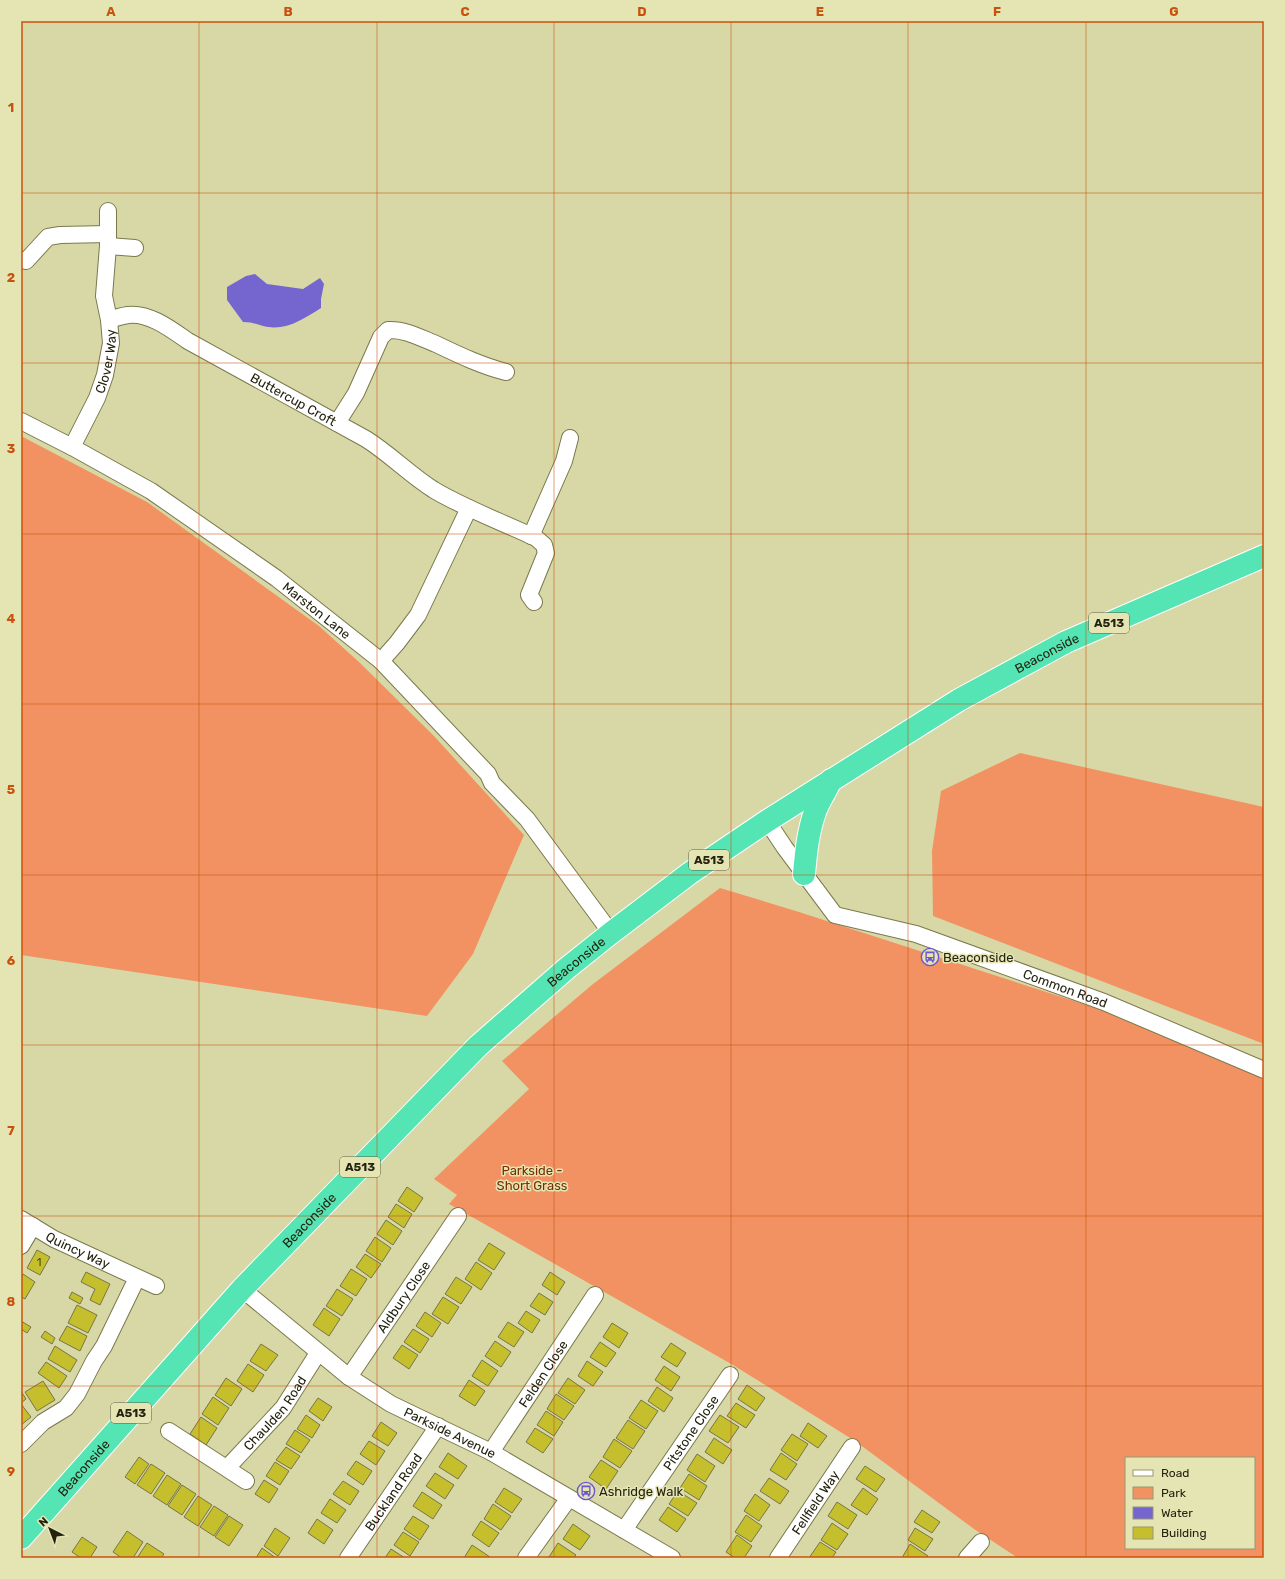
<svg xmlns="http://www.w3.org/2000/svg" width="1285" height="1579" viewBox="0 0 1285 1579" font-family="Rubik,sans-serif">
  <rect width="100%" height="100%" fill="#d8d8a7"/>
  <path fill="#f29262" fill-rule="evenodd" d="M21,436L147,502L319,626L359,662L434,736L524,835L473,954L427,1016L21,955Z
    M1020,753L1264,807V1044L933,916L932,851L941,791Z
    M720,888L799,912L1099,1009L1264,1078V1558H1018L974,1529L855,1441L733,1365L449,1204L457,1195L434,1179L529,1089L502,1061L593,984ZM1126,1458H1254V1548H1126Z"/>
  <path fill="#7566cf" d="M255,274L267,284L303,289L320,278L324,284L321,299V308C305,318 288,330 268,327C259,326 255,322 243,322L227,300V287L246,276Z"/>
  <path fill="#c5bf2e" stroke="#767548" d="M407,1187L423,1198L414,1212L398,1201Z
    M396,1204L412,1214L404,1228L388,1217Z
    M386,1220L402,1231L393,1245L377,1234Z
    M375,1237L391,1248L382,1262L366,1251Z
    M489,1243L505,1253L494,1270L478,1260Z
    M37,1250L50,1257L40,1275L27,1268Z
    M365,1254L381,1264L371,1278L356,1267Z
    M476,1262L492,1273L481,1290L465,1279Z
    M351,1269L367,1279L356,1296L340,1286Z
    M86,1272L110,1284L100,1305L90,1300L95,1289L81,1282Z
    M550,1272L565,1282L557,1295L542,1285Z
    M23,1274L35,1282L25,1299L21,1297V1278Z
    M456,1277L472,1287L461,1304L445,1294Z
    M337,1289L353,1299L342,1316L326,1306Z
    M72,1292L83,1298L80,1304L69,1298Z
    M539,1293L553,1302L545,1315L530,1306Z
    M443,1297L459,1307L448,1324L432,1314Z
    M77,1305L97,1315L88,1333L68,1323Z
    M324,1308L340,1319L329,1336L313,1325Z
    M526,1311L540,1320L532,1333L518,1323Z
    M425,1312L441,1323L432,1337L416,1326Z
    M21,1321L31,1327L27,1333L21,1329Z
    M508,1322L524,1332L514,1347L498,1337Z
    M612,1323L628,1333L619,1348L603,1337Z
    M67,1326L87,1336L80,1351L59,1340Z
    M413,1329L429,1339L420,1353L404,1342Z
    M45,1331L55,1338L52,1344L41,1337Z
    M495,1341L511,1352L501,1367L485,1356Z
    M600,1342L616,1353L606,1367L590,1357Z
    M671,1343L686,1353L677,1367L661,1357Z
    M261,1344L278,1355L266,1371L250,1361Z
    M402,1345L418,1355L409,1369L393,1358Z
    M55,1346L77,1360L70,1372L48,1359Z
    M482,1360L498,1371L488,1386L472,1376Z
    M587,1361L603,1372L593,1386L578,1376Z
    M46,1362L67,1376L59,1388L38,1373Z
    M248,1364L264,1375L253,1392L237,1381Z
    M664,1366L680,1377L671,1391L655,1380Z
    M226,1378L242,1389L231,1406L215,1395Z
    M568,1378L585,1390L575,1404L558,1393Z
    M469,1380L485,1391L475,1406L459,1396Z
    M43,1381L55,1400L37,1411L25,1392Z
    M747,1385L765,1398L756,1411L738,1399Z
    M657,1387L673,1398L664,1412L648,1401Z
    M21,1391L26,1399L21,1403Z
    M556,1394L574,1406L564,1420L547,1409Z
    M213,1397L229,1408L218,1425L202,1414Z
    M318,1398L332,1407L323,1421L309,1411Z
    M641,1400L658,1411L646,1429L629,1418Z
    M736,1403L755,1415L746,1428L727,1416Z
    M21,1404L31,1417L21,1425Z
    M546,1411L563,1422L554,1436L537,1425Z
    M306,1415L320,1425L312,1438L297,1429Z
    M720,1415L739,1427L728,1443L709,1431Z
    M201,1417L217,1428L206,1445L190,1434Z
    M628,1420L645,1431L633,1449L616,1438Z
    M381,1422L397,1433L388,1446L372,1436Z
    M808,1423L827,1436L818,1448L800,1436Z
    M535,1428L553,1439L543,1453L526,1442Z
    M295,1430L310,1440L301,1453L286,1444Z
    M792,1434L808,1444L797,1461L781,1450Z
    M714,1438L732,1450L723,1464L705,1452Z
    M614,1439L632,1451L620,1468L603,1457Z
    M369,1441L385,1451L376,1465L360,1454Z
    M286,1447L300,1456L291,1469L276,1460Z
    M448,1453L467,1466L458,1479L439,1467Z
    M781,1453L797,1464L786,1480L770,1470Z
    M697,1454L715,1466L705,1482L687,1470Z
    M139,1457L149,1464L135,1484L125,1477Z
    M601,1460L618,1471L606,1489L589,1477Z
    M356,1461L372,1471L363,1485L347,1474Z
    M275,1462L289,1471L280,1485L266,1476Z
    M151,1464L165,1473L151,1494L137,1485Z
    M865,1466L885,1479L876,1492L856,1479Z
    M435,1473L454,1485L445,1499L426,1486Z
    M689,1474L707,1486L699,1500L680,1488Z
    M167,1475L181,1484L167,1505L153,1496Z
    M769,1478L789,1491L780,1504L760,1491Z
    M264,1480L278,1489L269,1503L255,1494Z
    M343,1481L359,1491L350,1505L333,1494Z
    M182,1485L196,1494L182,1515L168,1506Z
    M504,1488L522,1499L512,1513L495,1502Z
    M863,1488L878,1499L867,1515L851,1505Z
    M678,1491L697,1503L688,1516L669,1504Z
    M422,1492L442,1505L433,1519L413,1506Z
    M755,1494L770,1505L759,1521L744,1511Z
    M198,1496L212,1505L198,1526L184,1517Z
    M330,1499L346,1510L337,1523L321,1513Z
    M837,1502L857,1515L848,1529L828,1516Z
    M493,1504L511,1516L501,1530L484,1519Z
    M214,1506L228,1515L214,1536L200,1527Z
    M668,1507L686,1519L677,1532L659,1520Z
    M922,1510L940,1522L932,1533L914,1522Z
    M746,1515L762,1526L751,1542L735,1532Z
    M229,1516L243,1525L229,1546L215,1537Z
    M413,1516L429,1526L420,1540L404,1529Z
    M317,1519L333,1530L324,1544L308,1533Z
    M481,1521L499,1533L489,1547L472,1535Z
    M832,1523L848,1534L837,1550L821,1540Z
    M573,1524L590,1536L580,1550L563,1539Z
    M275,1528L290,1538L278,1556L264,1546Z
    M915,1528L933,1539L925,1551L908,1540Z
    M127,1531L143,1542L133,1558H122L113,1552Z
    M403,1532L419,1542L410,1556L394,1545Z
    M737,1535L752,1546L744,1558H735L726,1552Z
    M82,1537L97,1547L90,1558H81L72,1552Z
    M820,1542L836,1552L832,1558H809Z
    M147,1543L164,1554L161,1558H137Z
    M558,1543L576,1555L573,1558L549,1557Z
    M910,1544L928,1556L926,1558H905L903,1556Z
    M472,1545L490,1557L489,1558H464Z
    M262,1548L276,1558H256Z
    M391,1549L405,1558H385Z"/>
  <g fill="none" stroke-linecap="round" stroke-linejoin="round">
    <defs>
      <g id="minor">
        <path d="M108,246L135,248"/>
        <path d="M21,260L26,261L48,237L60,235L108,234"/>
        <path id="s1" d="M109,320C115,318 122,316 128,315C149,312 172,330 188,341L366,439C390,454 410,475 434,490C466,509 502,522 536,538L544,545L546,553L529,595L534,602"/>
        <path id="s2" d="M21,421L72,447L151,491L276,578L381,661L488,774L492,783L527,819L611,933"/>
        <path d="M337,423L356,393L381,337L388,330C405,329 421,338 436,344C459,355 482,366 506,372"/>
        <path id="s3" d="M72,447L97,398L105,375L111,343L109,320L104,296L108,246V211"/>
        <path d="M531,536L564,461L570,438"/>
        <path d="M381,661L397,643L418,615L469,508"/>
        <path id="s4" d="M767,821L785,848L835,915L916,934L1104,1002L1264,1070"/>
        <path id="s5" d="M21,1219L54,1239L156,1286"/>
        <path d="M21,1246L33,1226"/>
        <path id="s6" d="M242,1289L349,1377L391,1404L491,1452L672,1558"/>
        <path id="s7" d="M349,1377L458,1216"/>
        <path d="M169,1431L246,1481"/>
        <path d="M21,1444L43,1422L66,1408L77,1394L94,1361L104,1346L137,1278"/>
        <path id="s8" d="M491,1452L595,1295"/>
        <path id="s9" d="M227,1468L283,1408L318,1353"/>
        <path id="s10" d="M624,1530L730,1375"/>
        <path id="s11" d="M348,1558L438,1426"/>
        <path d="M526,1558L569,1498"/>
        <path id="s12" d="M778,1558L852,1447"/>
        <path d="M967,1558L981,1542"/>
      </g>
      <g id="highway">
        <path d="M804,874C806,852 808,832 815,812C819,801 826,791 831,780"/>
        <path id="s13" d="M21,1538L242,1289L478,1046L566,969L611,933L690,873L767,821L959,700L1066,642L1264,556"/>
      </g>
    </defs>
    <use href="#minor" stroke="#7a794c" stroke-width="18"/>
    <use href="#highway" stroke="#fff" stroke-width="24"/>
    <use href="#minor" stroke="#fff" stroke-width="16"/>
    <use href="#highway" stroke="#55e4b4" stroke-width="22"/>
  </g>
  <path fill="none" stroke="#ca510c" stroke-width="1" stroke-opacity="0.55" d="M199,21V1558M377,21V1558M554,21V1558M731,21V1558M908,21V1558M1086,21V1558M21,193H1264M21,363H1264M21,534H1264M21,704H1264M21,875H1264M21,1045H1264M21,1216H1264M21,1386H1264"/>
  <defs>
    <symbol id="bus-ring" viewBox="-11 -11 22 22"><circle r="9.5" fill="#e5e5b4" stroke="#6c56cf" stroke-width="1.5"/><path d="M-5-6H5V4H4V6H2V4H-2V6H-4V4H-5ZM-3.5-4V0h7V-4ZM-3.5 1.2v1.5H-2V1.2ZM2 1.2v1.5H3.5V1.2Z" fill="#6c56cf"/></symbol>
  </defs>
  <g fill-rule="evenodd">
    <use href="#bus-ring" x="920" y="947" width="20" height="20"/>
    <use href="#bus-ring" x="576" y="1481" width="20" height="20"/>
  </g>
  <g text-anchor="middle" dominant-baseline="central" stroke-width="3" stroke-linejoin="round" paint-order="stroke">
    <g font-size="11" fill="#4c4917">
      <text x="39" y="1262">1</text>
    </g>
    <g fill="#e5e5b4" stroke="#5d5c40" stroke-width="1">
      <rect x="1089" y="613" width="40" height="20" rx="3"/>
      <rect x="689" y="850" width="40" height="20" rx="3"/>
      <rect x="340" y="1157" width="40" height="20" rx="3"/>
      <rect x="111" y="1403" width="40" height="20" rx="3"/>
    </g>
    <g font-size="12" font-weight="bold" fill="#23220f">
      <text x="1109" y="623">A513</text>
      <text x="709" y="860">A513</text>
      <text x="360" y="1167">A513</text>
      <text x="131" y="1413">A513</text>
    </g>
    <g font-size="13" fill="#23220f" stroke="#e5e5b4">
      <text stroke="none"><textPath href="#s3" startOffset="93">Clover Way</textPath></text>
      <text stroke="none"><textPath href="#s1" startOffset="207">Buttercup Croft</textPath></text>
      <text stroke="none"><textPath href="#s2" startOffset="352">Marston Lane</textPath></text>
      <text stroke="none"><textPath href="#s13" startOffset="1365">Beaconside</textPath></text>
      <text stroke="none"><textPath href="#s13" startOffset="801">Beaconside</textPath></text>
      <text stroke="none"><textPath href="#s4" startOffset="358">Common Road</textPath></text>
      <text stroke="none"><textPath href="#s13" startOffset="429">Beaconside</textPath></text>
      <text stroke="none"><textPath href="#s5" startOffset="65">Quincy Way</textPath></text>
      <text stroke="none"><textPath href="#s7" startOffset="97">Aldbury Close</textPath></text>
      <text stroke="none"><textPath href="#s8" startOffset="94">Felden Close</textPath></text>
      <text stroke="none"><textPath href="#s9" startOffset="73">Chaulden Road</textPath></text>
      <text stroke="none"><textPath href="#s6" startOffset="254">Parkside Avenue</textPath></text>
      <text stroke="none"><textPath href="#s10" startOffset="118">Pitstone Close</textPath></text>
      <text stroke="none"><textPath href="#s13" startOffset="94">Beaconside</textPath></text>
      <text stroke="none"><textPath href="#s11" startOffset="80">Buckland Road</textPath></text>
      <text stroke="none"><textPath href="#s12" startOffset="67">Fellfield Way</textPath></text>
    </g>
    <g font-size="13" fill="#23220f" stroke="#e5e5b4" text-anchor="start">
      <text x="943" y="957">Beaconside</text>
      <text x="599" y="1491">Ashridge Walk</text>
    </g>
    <g font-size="13" fill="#752f00" stroke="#e5e5b4">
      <text x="532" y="1170">Parkside -<tspan x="532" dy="15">Short Grass</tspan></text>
    </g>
  </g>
  <rect width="1285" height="1579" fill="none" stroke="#e5e5b4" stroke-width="44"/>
  <rect x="1125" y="1457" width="130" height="92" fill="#e5e5b4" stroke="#979772"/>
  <rect x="1133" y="1470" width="20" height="6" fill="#ffffff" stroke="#979772"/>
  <text x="1161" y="1477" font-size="12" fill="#23220f">Road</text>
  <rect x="1133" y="1487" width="20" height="12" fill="#f29262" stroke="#979772"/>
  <text x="1161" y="1497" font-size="12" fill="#23220f">Park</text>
  <rect x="1133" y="1507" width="20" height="12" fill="#7566cf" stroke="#979772"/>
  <text x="1161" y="1517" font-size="12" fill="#23220f">Water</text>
  <rect x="1133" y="1527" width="20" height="12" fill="#c5bf2e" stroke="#979772"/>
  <text x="1161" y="1537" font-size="12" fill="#23220f">Building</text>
  <g transform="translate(50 1529) rotate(318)" stroke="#e5e5b4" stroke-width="3" paint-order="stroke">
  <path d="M0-3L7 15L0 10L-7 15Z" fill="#23220f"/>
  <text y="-6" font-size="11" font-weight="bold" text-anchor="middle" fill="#23220f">N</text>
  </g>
  <rect x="22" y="22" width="1241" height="1535" fill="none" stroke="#ca510c" stroke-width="1.5"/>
  <g font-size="13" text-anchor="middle" font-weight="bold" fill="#ca510c">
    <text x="111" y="16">A</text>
    <text x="288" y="16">B</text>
    <text x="465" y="16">C</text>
    <text x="642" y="16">D</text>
    <text x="820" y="16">E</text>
    <text x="997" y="16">F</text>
    <text x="1174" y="16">G</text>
    <text x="11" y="112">1</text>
    <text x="11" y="282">2</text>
    <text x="11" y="453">3</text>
    <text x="11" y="623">4</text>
    <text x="11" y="794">5</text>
    <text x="11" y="965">6</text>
    <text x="11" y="1135">7</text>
    <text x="11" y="1306">8</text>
    <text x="11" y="1476">9</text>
  </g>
</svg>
